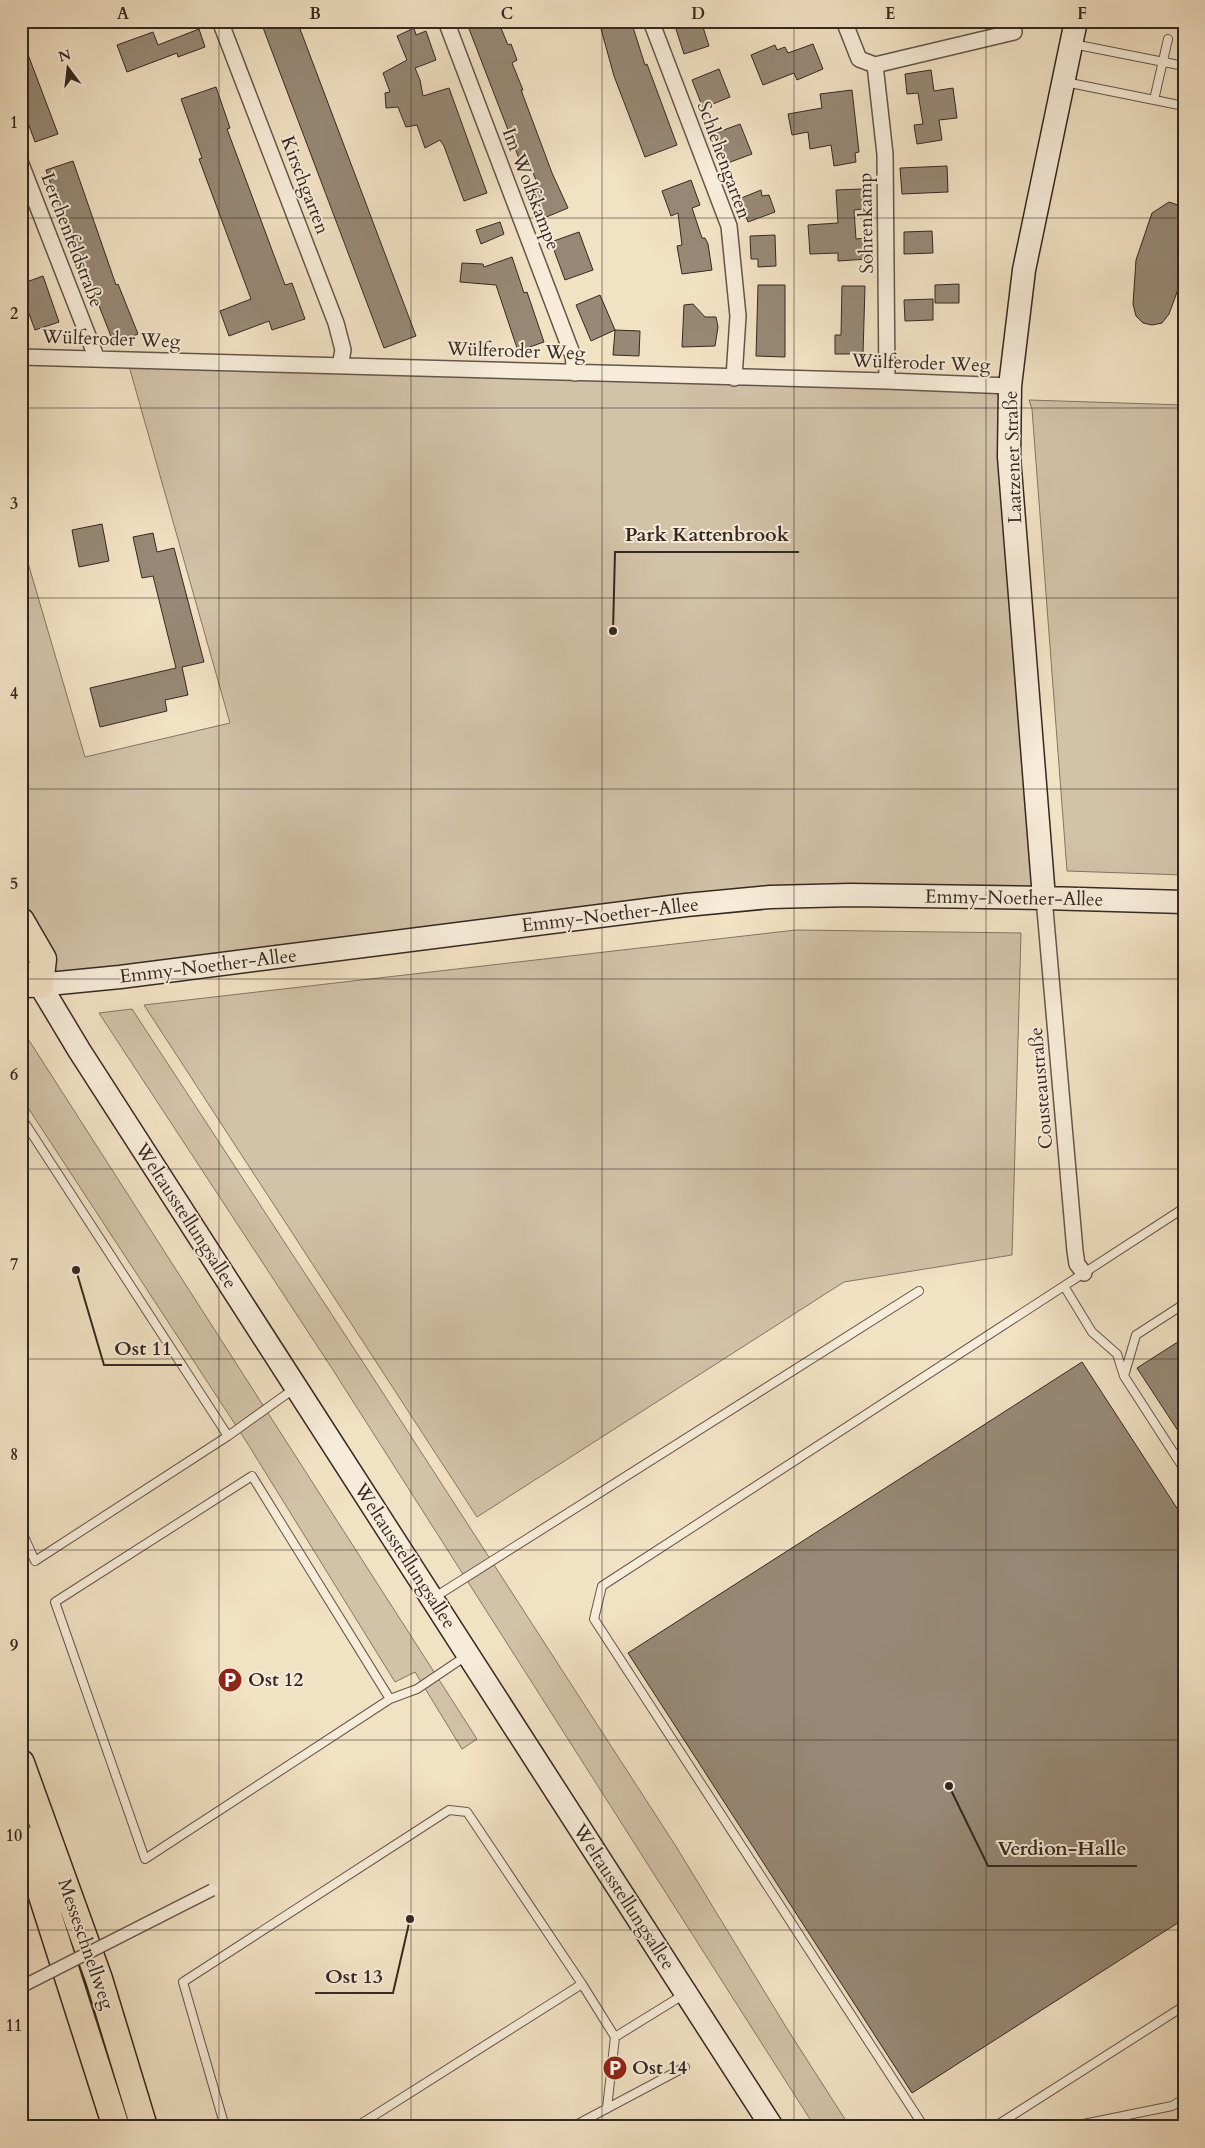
<svg xmlns="http://www.w3.org/2000/svg" width="1205" height="2148" viewBox="0 0 1205 2148" font-family="Cardo,serif">
  <rect width="100%" height="100%" fill="#f2e2c4"/>
  <filter id="stains"><feTurbulence type="fractalNoise" baseFrequency=".004" numOctaves="4"/><feColorMatrix values="0 0 0 0 .2 0 0 0 0 .09 0 0 0 0 .02 0 0 0 .5 -.17"/></filter>
  <radialGradient id="worn" r=".72"><stop offset=".6" stop-color="#630" stop-opacity="0"/><stop offset="1" stop-color="#630" stop-opacity=".3"/></radialGradient>
  <path fill="#d2c2a8" stroke="#847565" d="M129,366L1010,386L1044,898L851,895L40,985L21,921V539L85,757L230,723Z
    M1029,400L1184,405V875L1067,871L1032,409Z
    M796,930L1021,933L1012,1255L844,1282L477,1517L144,1005Z
    M132,1009L370,1373L677,1848L786,2027L850,2127H815L333,1370L99,1013Z
    M21,1031H23L477,1739L462,1749L415,1672L395,1682L246,1441L21,1097Z"/>
  <path fill="#978976" stroke="#352822" d="M272,21H297L416,336L384,348L262,25Z
    M466,21H498L508,45L511,44L517,60L512,63L523,90H521L552,173L568,208L544,218L531,188L538,185L527,158L520,161Z
    M626,21H631L645,65L647,64L677,145L645,157L614,76L601,29Z
    M688,21H701L709,46L684,54L675,26Z
    M414,28L416,35L426,31L436,60L415,68L420,80L423,96L449,88L487,193L464,201L444,146L440,140L425,148L417,125L406,127L398,107L386,108L385,93L390,92L383,73L407,60L397,36Z
    M199,29L205,47L178,57L177,53L127,72L117,45L153,32L158,45Z
    M21,36L58,134L35,142L21,104Z
    M813,44L823,69L797,80L794,73L763,85L751,55L775,45L777,50L785,47L788,53Z
    M719,69L730,97L703,108L692,80Z
    M931,70L934,91L953,88L957,118L939,120L942,140L917,144L914,125L923,124L918,93L907,94L905,74Z
    M216,87L230,128L227,129L285,285L292,283L305,319L272,330L269,321L229,336L220,311L251,299L199,159L202,158L181,99Z
    M852,90L859,152L855,153L856,162L834,166L831,145L810,149L808,132L792,135L788,114L822,108L820,94Z
    M740,124L752,154L725,164L713,134Z
    M73,161L116,285L118,284L138,334L114,344L85,270H84L62,208L59,209L46,170Z
    M947,166L948,192L902,194L900,168Z
    M691,180L700,205L692,208L702,238H705L708,244L712,270L682,274L677,246L682,245L678,213L671,216L662,191Z
    M862,189L863,209L854,210L856,239L866,238L868,259L838,261V253L810,254L808,225L838,223L836,190Z
    M761,190L762,196L769,195L775,212L748,222L739,199Z
    M1169,202L1178,205L1184,214V273L1169,314L1162,323L1152,325L1143,323L1136,316L1133,304L1136,260L1152,213Z
    M500,222L504,234L481,244L476,230Z
    M932,231L933,253L904,254V232Z
    M579,232L593,270L565,280L551,242Z
    M775,235L776,266L758,267V259H751L750,236Z
    M512,257L524,293L527,292L544,342L518,351L496,285L460,282L462,263L483,264L484,267Z
    M43,276L59,322L35,330L21,292V284Z
    M959,284V303H935V285Z
    M758,285H785V357L756,356Z
    M842,286H865L863,354H835V335H841Z
    M600,295L615,330L591,341L576,305Z
    M933,299V320L905,321L904,300Z
    M693,304L705,317H716L718,327L715,346L682,347L684,305Z
    M615,330L640,331L639,356L613,355Z
    M102,524L109,561L79,567L72,530Z
    M153,533L157,552L174,548L204,662L182,667L188,695L165,700L167,711L100,727L90,688L176,668L153,576L142,578L133,537Z
    M1184,1338V1440L1137,1368Z
    M1082,1362L1184,1519V1919L912,2093L628,1653Z"/>
  <g fill="none" stroke-linecap="round" stroke-linejoin="round">
    <defs>
      <path id="service" d="M1073,44L1184,66
        M1065,82L1184,106
        M1154,100L1168,39
        M21,1117L228,1436
        M1064,1286L1092,1332L1117,1354L1124,1376
        M1184,1304L1136,1335L1124,1376L1184,1469
        M21,1530L35,1561L228,1436L295,1388
        M435,1597L919,1291
        M390,1699L252,1476L55,1602L145,1859L390,1699L417,1689L466,1656
        M615,2037L683,1995
        M225,2127L183,1982L449,1810L467,1812L582,1984
        M356,2127L582,1984L615,2037L607,2108
        M572,2127L685,2067
        M924,2127L594,1619L602,1586L1184,1208
        M994,2127L1184,2006
        M1069,2127L1172,2106L1184,2099"/>
      <path id="minor" d="M220,21L336,323L343,350L340,366
        M446,21L573,356L575,373
        M651,21L729,226L738,316L734,378
        M844,21L859,59L875,65L1014,32
        M875,65L885,154L887,381
        M21,164L97,359
        M21,357L887,381L1010,386
        M1044,898L1075,1251L1077,1264L1084,1273"/>
      <path id="secondary" d="M1044,898L1009,457L1010,386L1024,270L1076,21
        M40,985L79,1050L772,2127
        M28,986L120,977L686,905L770,897L851,895L1044,898L1184,902"/>
      <path id="trunk" d="M21,921L43,959L40,985L21,973
        M21,1763L99,1979L144,2127
        M21,1837L36,1877L116,2127"/>
    </defs>
    <use href="#service" stroke="#64564a" stroke-width="10"/>
    <use href="#minor" stroke="#64564a" stroke-width="18"/>
    <use href="#secondary" stroke="#352822" stroke-width="25"/>
    <use href="#trunk" stroke="#352822" stroke-width="29"/>
    <use href="#service" stroke="#f7ecd9" stroke-width="8"/>
    <use href="#minor" stroke="#f7ecd9" stroke-width="15"/>
    <use href="#secondary" stroke="#f7ecd9" stroke-width="22"/>
    <use href="#trunk" stroke="#f2e2c4" stroke-width="26"/>
    <defs>
      <path id="pedestrian-bridge" d="M21,1987L212,1890"/>
    </defs>
    <use href="#pedestrian-bridge" stroke="#64564a" stroke-width="14" stroke-linecap="butt"/>
    <use href="#pedestrian-bridge" stroke="#f7ecd9" stroke-width="11"/>
  </g>
  <path fill="none" stroke="#352822" stroke-width="1" stroke-opacity="0.55" d="M219,21V2127M411,21V2127M602,21V2127M794,21V2127M986,21V2127M21,218H1184M21,408H1184M21,598H1184M21,789H1184M21,979H1184M21,1169H1184M21,1359H1184M21,1550H1184M21,1740H1184M21,1930H1184"/>
  <defs>
    <symbol id="parking-disc" viewBox="-11 -11 22 22"><circle r="9.5" fill="#8f2418" stroke="#f7ecd9"/><path d="M-3.5-5.5H1a3.5 3.5 0 0 1 0 7H-1V5.5H-3.5ZM-1-3.4V-.6H.8a1.4 1.4 0 0 0 0-2.8Z" fill="#fff"/></symbol>
  </defs>
  <g fill-rule="evenodd">
    <use href="#parking-disc" x="216" y="1666" width="28" height="28"/>
    <use href="#parking-disc" x="601" y="2054" width="28" height="28"/>
  </g>
  <g text-anchor="middle" dominant-baseline="central" stroke-width="4" stroke-linejoin="round" paint-order="stroke">
    <g font-size="19" fill="#352822" stroke="#f7ecd9">
      <text transform="translate(724 160) rotate(70)">Schlehengarten</text>
      <text transform="translate(305 185) rotate(69)">Kirschgarten</text>
      <text transform="translate(531 189) rotate(69)">Im Wolfskampe</text>
      <text transform="translate(866 223) rotate(-91)">Sohrenkamp</text>
      <text transform="translate(72 240) rotate(69)">Lerchenfeldstraße</text>
      <text transform="translate(111 339) rotate(2)">Wülferoder Weg</text>
      <text transform="translate(516 351) rotate(2)">Wülferoder Weg</text>
      <text transform="translate(921 363) rotate(2)">Wülferoder Weg</text>
      <text transform="translate(1013 457) rotate(-92)">Laatzener Straße</text>
      <text transform="translate(1014 898) rotate(1)">Emmy-Noether-Allee</text>
      <text transform="translate(610 915) rotate(-7)">Emmy-Noether-Allee</text>
      <text transform="translate(208 966) rotate(-7)">Emmy-Noether-Allee</text>
      <text transform="translate(1041 1088) rotate(-95)">Cousteaustraße</text>
      <text transform="translate(186 1216) rotate(57)">Weltausstellungsallee</text>
      <text transform="translate(405 1556) rotate(57)">Weltausstellungsallee</text>
      <text transform="translate(624 1897) rotate(57)">Weltausstellungsallee</text>
      <text transform="translate(86 1944) rotate(71)">Messeschnellweg</text>
    </g>
    <g font-size="19" font-weight="bold" fill="#352822" stroke="#f7ecd9" text-anchor="start">
      <text x="248" y="1680">Ost 12</text>
      <text x="632" y="2068">Ost 14</text>
    </g>
  </g>
  <path fill="none" stroke="#352822" stroke-width="2" d="M613 631L615 552H799M76 1270L104 1365H182M949 1786L988 1866H1137M410 1919L393 1993H315"/>
  <g fill="#352822" stroke="#f7ecd9" stroke-width="2">
    <circle cx="613" cy="631" r="5"/>
    <circle cx="76" cy="1270" r="5"/>
    <circle cx="949" cy="1786" r="5"/>
    <circle cx="410" cy="1919" r="5"/>
  </g>
  <g font-size="20" text-anchor="middle" font-weight="bold" fill="#352822" stroke="#f7ecd9" stroke-width="4" stroke-linejoin="round" paint-order="stroke">
    <text x="707" y="541">Park Kattenbrook</text>
    <text x="143" y="1355">Ost 11</text>
    <text x="1062" y="1855">Verdion-Halle</text>
    <text x="354" y="1983">Ost 13</text>
  </g>
  <rect width="1205" height="2148" fill="none" stroke="#f2e2c4" stroke-width="55"/>
  <g transform="translate(68 68) rotate(345)" stroke="#f7ecd9" stroke-width="4" paint-order="stroke">
  <path d="M0-4L9 19L0 12L-9 19Z" fill="#352822"/>
  <text y="-8" font-size="14" font-weight="bold" text-anchor="middle" fill="#352822">N</text>
  </g>
  <rect x="28" y="28" width="1150" height="2092" fill="none" stroke="#352822" stroke-width="2"/>
  <g font-size="16" text-anchor="middle" font-weight="bold" fill="#352822">
    <text x="123" y="19">A</text>
    <text x="315" y="19">B</text>
    <text x="507" y="19">C</text>
    <text x="698" y="19">D</text>
    <text x="890" y="19">E</text>
    <text x="1082" y="19">F</text>
    <text x="14" y="128">1</text>
    <text x="14" y="319">2</text>
    <text x="14" y="509">3</text>
    <text x="14" y="699">4</text>
    <text x="14" y="889">5</text>
    <text x="14" y="1080">6</text>
    <text x="14" y="1270">7</text>
    <text x="14" y="1460">8</text>
    <text x="14" y="1651">9</text>
    <text x="14" y="1841">10</text>
    <text x="14" y="2031">11</text>
  </g>
  <rect width="100%" height="100%" filter="url(#stains)"/>
  <rect width="100%" height="100%" fill="url(#worn)"/>
</svg>
